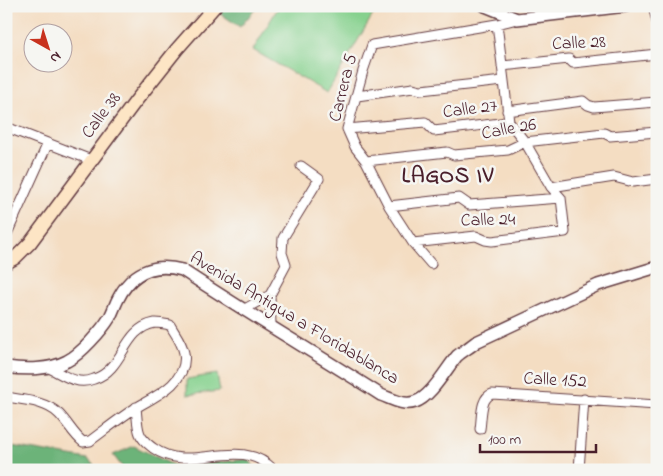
<svg xmlns="http://www.w3.org/2000/svg" width="663" height="476" viewBox="0 0 663 476" font-family="'Indie Flower',sans-serif">
  <rect width="100%" height="100%" fill="#f6f6f2"/>
  <filter id="ink" filterUnits="userSpaceOnUse"><feTurbulence type="fractalNoise" baseFrequency=".02" numOctaves="2"/><feDisplacementMap in="SourceGraphic" scale="10" xChannelSelector="R" yChannelSelector="G"/><feConvolveMatrix kernelMatrix="1 2 1 2 8 2 1 2 1" color-interpolation-filters="sRGB"/></filter>
  <filter id="wash" filterUnits="userSpaceOnUse"><feTurbulence type="fractalNoise" baseFrequency=".0096" numOctaves="4" result="noise"/><feDisplacementMap in="SourceGraphic" scale="20" xChannelSelector="R" yChannelSelector="G"/><feGaussianBlur stdDeviation="1.12" result="paint"/><feColorMatrix in="noise" values="0 0 0 0 0 0 0 0 0 0 0 0 0 0 0 0 0 1.4 0 .05"/><feComposite in="paint" operator="in"/></filter>
  <g filter="url(#wash)">
    <rect width="100%" height="100%" fill="#f4ddc2"/>
    <path fill="#86d18e" stroke="#68785c" d="M279,6H378L327,93L253,50Z
      M217,374L220,391L187,395V379Z"/>
    <path fill="#6cb379" stroke="#5b6952" d="M209,6H258L240,27Z
      M6,445L88,459L98,470H6Z
      M134,446L177,467L248,459L257,470H121L123,468L113,455Z"/>
  </g>
  <g filter="url(#ink)">
    <g fill="none" stroke-linecap="round" stroke-linejoin="round">
      <defs>
        <path id="minor" d="M653,6L657,22
          M502,66L569,59L573,63L657,54
          M357,96L413,88L421,90L503,81
          M507,111L583,101L588,105L594,107L657,102
          M6,127L91,160
          M347,129L425,122L434,131L509,122
          M366,161L447,152L454,155L508,150L525,142L604,133L610,136L657,132
          M551,187L614,177L633,182L657,179
          M389,206L459,198L469,205L561,198
          M6,236L48,143
          M413,243L476,236L485,240L492,241L565,232L561,198L551,187L525,142L509,122L497,24
          M431,264L413,243L389,206L366,161L355,147L347,129L363,71L372,45L497,24L517,19
          M270,295L271,325
          M243,310L270,295L286,265L282,253L283,238L319,179L301,166
          M6,397C24,400 46,401 59,414C68,423 73,434 83,442L90,441C105,430 121,417 137,407C157,396 189,381 184,353C182,342 175,334 170,325C165,324 159,323 155,323C122,329 125,369 94,379C89,381 81,382 75,380C66,378 56,371 47,367
          M136,407C137,416 137,427 140,434C143,441 148,444 153,448C192,476 238,433 274,470
          M480,429C482,417 480,398 492,394L657,405
          M579,470L584,399"/>
        <path id="tertiary" d="M485,6L517,19L626,6
          M6,367C25,370 50,370 67,361C81,354 102,330 110,317C113,311 115,305 118,299C131,273 153,262 182,270C247,313 315,353 381,395C392,399 403,406 415,402C431,397 446,369 457,356C463,351 470,347 476,342L598,285L657,267"/>
        <path id="secondary" d="M6,263L15,258L30,243L135,102L177,49L215,6"/>
      </defs>
      <use href="#minor" stroke="#643c42" stroke-width="11"/>
      <use href="#tertiary" stroke="#643c42" stroke-width="14"/>
      <use href="#secondary" stroke="#643c42" stroke-width="15"/>
      <use href="#minor" stroke="#fff" stroke-width="9"/>
      <use href="#tertiary" stroke="#fff" stroke-width="11"/>
      <use href="#secondary" stroke="#fde5c5" stroke-width="12"/>
    </g>
  </g>
  <g text-anchor="middle" dominant-baseline="central" stroke-width="5" stroke-linejoin="round" paint-order="stroke">
    <g font-size="18" fill="#4a1f2b" stroke="#f6f6f2">
      <text transform="translate(579 44) rotate(-2)">Calle 28</text>
      <text transform="translate(344 88) rotate(-76)">Carrera 5</text>
      <text transform="translate(470 110) rotate(-7)">Calle 27</text>
      <text transform="translate(102 116) rotate(-53)">Calle 38</text>
      <text transform="translate(509 130) rotate(-10)">Calle 26</text>
      <text transform="translate(488 221) rotate(-1)">Calle 24</text>
      <text transform="translate(294 319) rotate(31)">Avenida Antigua a Floridablanca</text>
      <text transform="translate(555 381) rotate(3)">Calle 152</text>
    </g>
    <g font-size="22" font-weight="bold" letter-spacing="1" fill="#4a1f2b" stroke="#f6f6f2">
      <text x="448" y="177">LAGOS IV</text>
    </g>
  </g>
  <rect width="663" height="476" fill="none" stroke="#f6f6f2" stroke-width="25"/>
  <g transform="translate(48 48) rotate(141)"><circle r="24" fill="#f6f6f2" stroke="#b1a0a2"/>
  <path d="M0-4L9 19L0 12L-9 19Z" fill="#c8321e"/>
  <text y="-8" font-size="14" font-weight="bold" text-anchor="middle" fill="#4a1f2b">N</text>
  </g>
  <path d="M480 444v8h116v-8" fill="none" stroke="#4a1f2b" stroke-width="2.5"/>
  <text x="488" y="444" font-size="15" fill="#4a1f2b" stroke="#f6f6f2" stroke-width="4" paint-order="stroke">100 m</text>
</svg>
